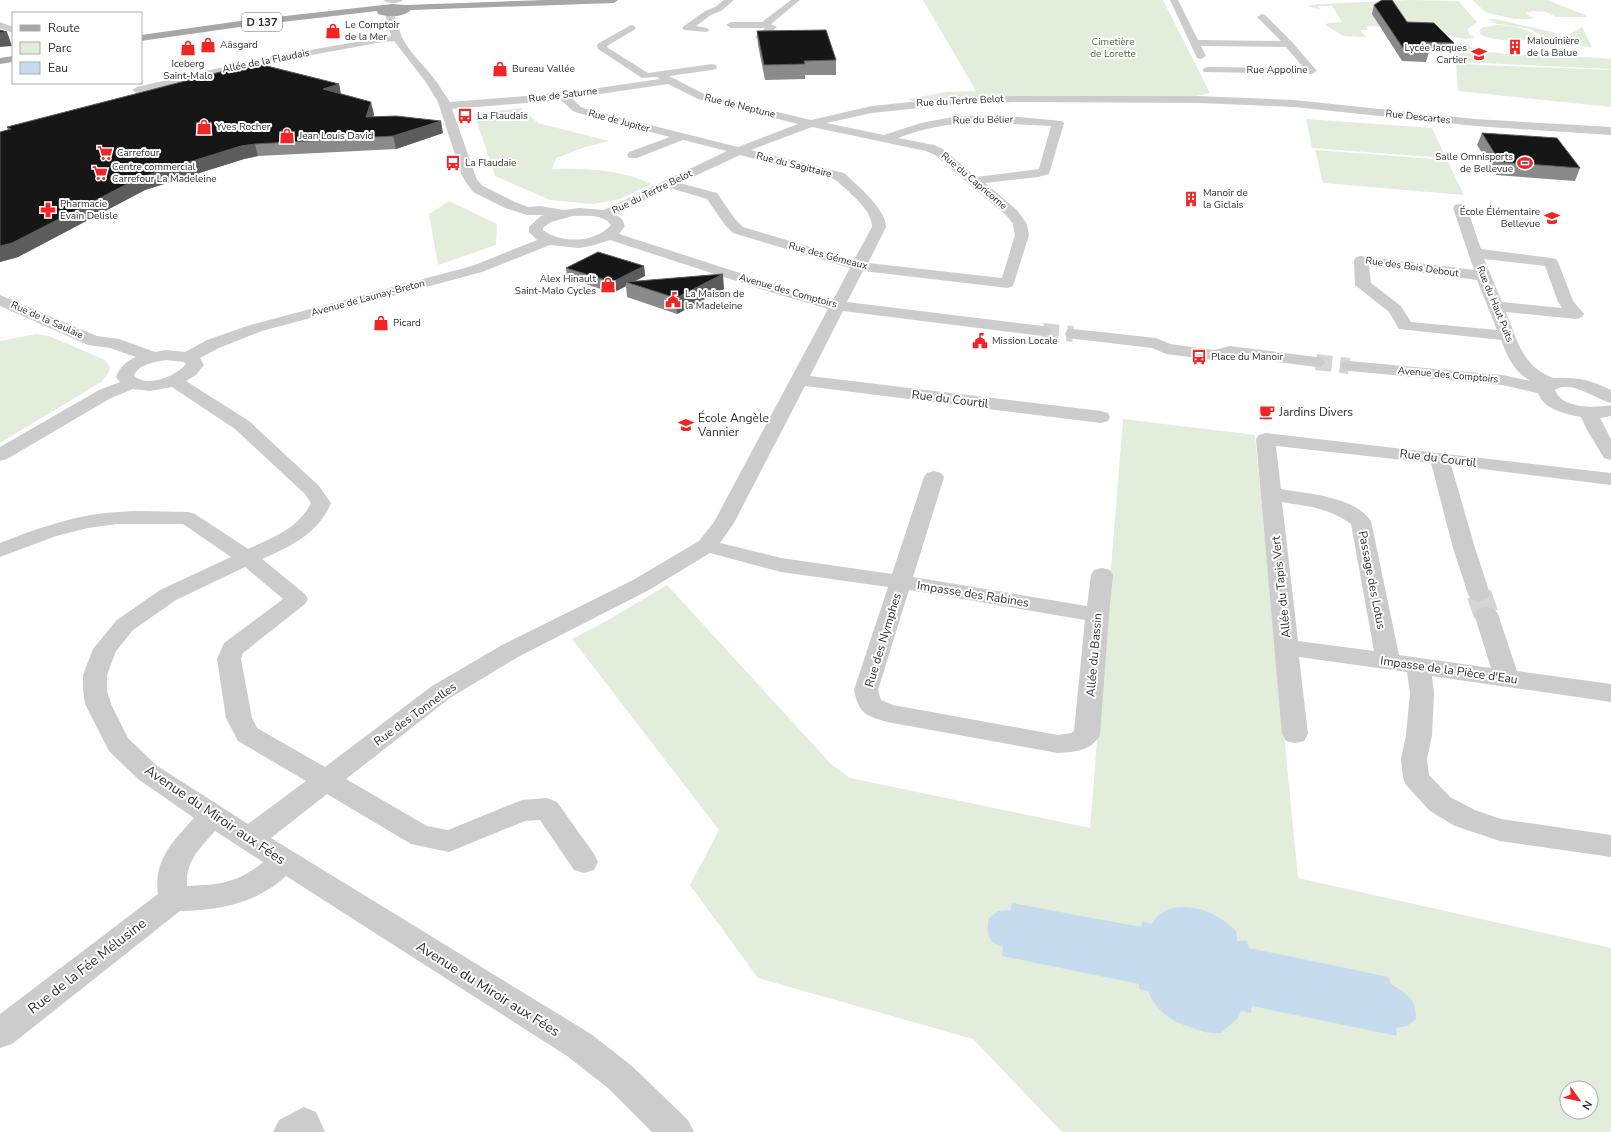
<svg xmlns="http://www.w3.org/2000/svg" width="1611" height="1132" viewBox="0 0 1611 1132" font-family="'Nunito Sans',sans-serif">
  <rect width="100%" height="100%" fill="#fff"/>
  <path fill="#e3eddb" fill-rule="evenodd" d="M923,0H1163L1210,93L1191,97L1065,96L957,98L911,101L908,99L946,92L976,91Z
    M1412,0L1458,1L1477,22L1468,29L1469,34L1474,37L1473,38C1457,41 1439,32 1422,29C1404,27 1385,27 1366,26L1368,30H1360L1366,37L1343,36L1325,25L1328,23L1342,22L1332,6H1318L1320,10L1308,6L1317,4Z
    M1472,0H1547L1585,15L1587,17H1556L1546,12L1533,11L1526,13L1534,19H1515L1487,13Z
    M1489,19H1495L1552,32L1561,36L1557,43L1535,41L1540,38V35L1530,29L1493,23Z
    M1498,25C1509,26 1526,27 1533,35C1527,45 1491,40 1481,35L1479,31L1483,27Z
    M1582,27L1592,47L1569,45L1565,43L1570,34Z
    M1452,43L1467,44C1481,59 1585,55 1611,59V69L1460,62L1453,54H1461Z
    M1456,64L1611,70V107L1458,91Z
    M521,108L538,123L609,141L585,147L556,158L552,169C585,168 620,169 651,184L620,199L593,204L550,200L495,176L474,113Z
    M1306,119L1432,128L1446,158L1312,148Z
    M1315,150L1447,160L1464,195L1323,183Z
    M449,201L497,224L496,245L438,265L429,214Z
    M37,334L49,336L105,360L110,367L109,372L101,382L0,443V341Z
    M1123,419L1255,435L1298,878L1611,948V1132H1062L973,1039L758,978L690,885L719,830L572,639L610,619L667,585L831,764L850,778L1090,828ZM1567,1088H1591V1112H1567Z"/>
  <path fill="#c6dcee" d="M1012,903L1141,927L1143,921L1152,924C1167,896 1207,907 1227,923C1229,925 1234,928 1236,931C1237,934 1237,938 1237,941H1247L1249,948L1389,977L1390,983C1406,994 1417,998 1416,1019L1407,1026L1396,1028L1397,1036L1252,1006L1251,1013L1241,1011L1238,1018L1221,1033C1209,1034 1200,1031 1190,1027C1170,1021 1156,1011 1148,991L1139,989V984L1002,956L1003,947C987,942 986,933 989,918L998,911L1010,910Z"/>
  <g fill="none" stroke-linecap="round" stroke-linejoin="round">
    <path stroke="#d5d5d5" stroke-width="16" stroke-dasharray="16 8" stroke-linecap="butt" d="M1043,331L1073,334
      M1316,362L1349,366"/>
    <path stroke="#d5d5d5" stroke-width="25" stroke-dasharray="25 12" stroke-linecap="butt" d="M1479,594L1486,614"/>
    <path fill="#ccc" fill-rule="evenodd" d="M383,0H403C399,4 387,4 383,0Z
      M724,0H734L721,11L711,15L696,26L707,28L709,30L707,32L684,30L682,28L684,26L705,11L715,7Z
      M791,0H800L771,24L777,27L763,39H757L755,37L765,28H731L726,25L731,22H762Z
      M1170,0H1178L1198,40L1281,41L1257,17L1262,14L1265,15L1292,42L1317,71L1312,74L1204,72L1203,70L1204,68L1208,67L1304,68L1286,47L1201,46L1206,56L1201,59L1197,58Z
      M387,10C398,13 398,31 403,39C410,53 423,64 432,76C439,84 444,94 450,102L564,93L660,79L657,77L642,78L598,49L597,45L599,43L631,25L634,26L636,28L634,30L607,46L608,48L648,73L712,64L716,65L717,67L716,69L712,70L669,76L706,95L811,120L872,106L958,97L1017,96H1198L1294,100L1475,119L1611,127V135L1475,126L1294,107L1198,103L1017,102L958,104L872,113L826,123L884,135L921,123L958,116H1008L1062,121L1064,123L1049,174L1038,177L985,183L1017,210L1027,224L1029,235L1013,286L1008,288L863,271L847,302L1043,326L1049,328L1051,331L1049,334L1043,336L843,311L810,376L1101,411L1108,413L1110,417L1108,421L1101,423L805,386L734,523L720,543L781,558L892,574L924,477L927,473L934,471L941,473L944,477L913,577L1087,606L1091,575L1094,570L1102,568L1110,570L1113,575L1109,615L1100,735C1091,751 1075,752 1058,753L887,722C864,715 859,713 854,690L888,587L781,572L710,553L649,590L518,657L450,698L346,779L427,826L448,830L522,800L547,798L557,802L594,854L598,862L594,870L584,873L574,870L540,820L525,821L449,852L411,844L327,794L271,838L591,1034L632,1066L688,1120L694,1132H652L608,1088L567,1056L286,876C255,904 220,910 180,911L12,1044L0,1048V1014L158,894C153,861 173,841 194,818L138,779L109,751L85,704L83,690V675L93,649L117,620L160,590L231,557L183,524H117L88,528L56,536L0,557V543C38,528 77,514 118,512C141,510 165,512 188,512L195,514L248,549C272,538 299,528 311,503L305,494L235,429L172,387L150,391L133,389L111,398L7,459L0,461V447L99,390L120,382L116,377C120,367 126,361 136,357L110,348L88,345L0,306V295L97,336L119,339L155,352L166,350L185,352L207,340L250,325L472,266L537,240L529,232V227L541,216L545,215H527L505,208L473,192L465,181L461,173L438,102L425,81L394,41L377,43L258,65L137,93L132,90L137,87L258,59L391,36L386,17L383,13ZM668,84L698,99L798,124L738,147L586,109L581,107L572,98ZM561,100L573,111L578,113L670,137L629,152L627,155L629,158H637L683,140L727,151L604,210L579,208L564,210L540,206L528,207L515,202L483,186L477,180L452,109ZM975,122L1051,126L1039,169L976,177L943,149L934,145L898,138C924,128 948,124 975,122ZM812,127L926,151L935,155L1007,216L1013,224L1015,235L1002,278L868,263L886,227C886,209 857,185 844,173L751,150ZM740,155L834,179L838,182C850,193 872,210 872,227L854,260L743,227L735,219L717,193L680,183ZM670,188L707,199L725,225L733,233L850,268L833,300L777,285L619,234L625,226L622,219L616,215ZM573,216C585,216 604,214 611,225C595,243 562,244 543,230V228L551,222ZM610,240L767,291L828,309L714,522L699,541L672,557L633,580L502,645L432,686L325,767L257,728L252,718L241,659L243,653L305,604L308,599L305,594L262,559C291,546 318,534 331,503L319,486L249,421L186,381L196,375L204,365L200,358L219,348L262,331L482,272L550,245L578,248L591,246ZM166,360L184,362L186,364C176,376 148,388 134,376C138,364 155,362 166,360ZM245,567L283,599L224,643L217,659L226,718L238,741L306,781L248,824L156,765L128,738L111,704L107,690V675L116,651L133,630L176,600ZM909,590L1085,620L1074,731L1071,733L1058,735L893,705L881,700L878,690ZM215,831L263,862C238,883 218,885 187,886C185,862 200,848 215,831Z
      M0,22L13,27V33L0,28Z
      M1460,204L1465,205L1467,208L1481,249L1551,258L1556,259L1558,262L1573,301L1584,314L1582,317L1576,319L1506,312C1515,334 1521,361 1543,373C1547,375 1551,378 1555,378C1577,377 1591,380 1611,390V403C1597,400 1570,379 1555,390C1562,409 1595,408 1611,405V416L1600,418L1611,439V460L1604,458L1587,430L1581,417C1566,414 1544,410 1538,393L1502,385L1349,371L1343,370L1340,366L1343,362L1349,361L1502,375L1531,381C1514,372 1508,358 1501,340L1399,329L1389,312L1355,285L1354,260L1356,257L1361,256L1474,270L1453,208L1455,205ZM1484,259L1545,266L1558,302L1562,308L1502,302ZM1369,266L1477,280L1497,330L1411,322L1401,306L1371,283Z
      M1073,329L1156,338L1170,344L1214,350L1230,346L1316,357L1322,358L1325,362L1322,366L1316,367L1230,356L1214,360L1166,354L1152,348L1067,338L1065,334L1067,330Z
      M1266,433L1611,473V485L1451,465L1475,548L1490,594L1487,599L1479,601L1471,599L1468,594L1453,548L1431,463L1276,446L1281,489C1308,494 1354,496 1371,521L1399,655L1491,668L1474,614L1478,609L1486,607L1494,609L1498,614L1517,671L1611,684V702L1432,676L1434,693L1432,735L1427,759L1429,775L1450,797L1475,810L1501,819L1611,835V857L1500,841L1455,826L1430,811L1406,785L1403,778L1401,759L1406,735L1410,693L1407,672L1299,657L1308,734L1304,741L1295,743L1286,741L1282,734L1256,439L1259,435ZM1282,502C1310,507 1327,507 1351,524L1374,651L1298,641Z
      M304,1107L316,1112L325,1132H273L279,1120Z"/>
    <path fill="#a7a7a7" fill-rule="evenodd" d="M545,0H618L614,3L411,10C402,18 388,17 378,14L377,11L240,27L141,41V35L240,21L392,4L406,5Z
      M13,56V62L0,64V58Z"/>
  </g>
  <path fill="#8a8a8a" d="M1374,5L1407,22L1454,43L1451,53L1429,52L1426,62L1402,61L1372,14Z
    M757,31L836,60V75H805V79L765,80L758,45Z
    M339,84L341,94L374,114L373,117L443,133L396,149L258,156L244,159L145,190L18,257L0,262V132L8,130L7,127Z
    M1482,133L1580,168L1575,181L1496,175L1477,145Z
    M644,266L645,276L635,281L724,289L677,314L627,297L626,286L613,293L567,278L566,268Z"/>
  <path fill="#5c5c5c" d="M7,32L12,46L0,47V33Z
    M339,84L341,96L323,89Z
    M371,102L374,114L368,129L366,117Z
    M441,121L443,133L396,149L393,136Z
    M255,144L258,156L244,159L145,190L18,257L0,262V246L141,177L241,146Z
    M644,266L645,276L631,283L626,282V286L613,293L612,282Z
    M723,274L724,289L677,314L676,298Z"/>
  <path fill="#161616" stroke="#5c5c5c" d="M1382,0H1392L1407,22L1434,23L1454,43L1421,42L1429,52L1405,51L1374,5Z
    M0,30L7,32L0,33Z
    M826,30L836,60L804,61L805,64L764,65L757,31Z
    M255,63L339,84L323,89L371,102L366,117L396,116L441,121L393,136L255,144L241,146L141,177L12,243L0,246V132L11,129L7,127Z
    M1482,133L1557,138L1580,168L1500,162Z
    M598,252L644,266L612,282L566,268Z
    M723,274L676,298L626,282Z"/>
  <defs>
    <symbol id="shop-bare" viewBox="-9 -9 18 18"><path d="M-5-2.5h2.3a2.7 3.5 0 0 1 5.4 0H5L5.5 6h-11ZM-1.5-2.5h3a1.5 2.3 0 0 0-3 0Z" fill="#f12525" stroke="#fff" stroke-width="2.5" paint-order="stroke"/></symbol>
    <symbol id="building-bare" viewBox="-9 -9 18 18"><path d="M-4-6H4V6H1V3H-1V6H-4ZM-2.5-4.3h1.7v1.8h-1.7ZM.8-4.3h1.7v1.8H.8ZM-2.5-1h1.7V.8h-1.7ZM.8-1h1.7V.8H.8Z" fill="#f12525" stroke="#fff" stroke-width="2.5" paint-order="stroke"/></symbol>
    <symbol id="school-bare" viewBox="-9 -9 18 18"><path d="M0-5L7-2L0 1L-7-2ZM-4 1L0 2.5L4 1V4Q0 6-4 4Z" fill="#f12525" stroke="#fff" stroke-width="2.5" paint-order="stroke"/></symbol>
    <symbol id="bus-bare" viewBox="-9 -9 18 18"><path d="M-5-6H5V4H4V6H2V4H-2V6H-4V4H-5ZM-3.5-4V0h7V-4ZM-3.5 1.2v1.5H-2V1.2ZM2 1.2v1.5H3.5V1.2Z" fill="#f12525" stroke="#fff" stroke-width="2.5" paint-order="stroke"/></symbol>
    <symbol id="supermarket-bare" viewBox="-9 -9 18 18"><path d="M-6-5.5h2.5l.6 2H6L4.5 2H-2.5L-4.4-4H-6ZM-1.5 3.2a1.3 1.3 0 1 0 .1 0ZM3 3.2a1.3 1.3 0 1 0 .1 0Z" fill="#f12525" stroke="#fff" stroke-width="2.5" paint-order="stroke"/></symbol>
    <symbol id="stadium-bare" viewBox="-9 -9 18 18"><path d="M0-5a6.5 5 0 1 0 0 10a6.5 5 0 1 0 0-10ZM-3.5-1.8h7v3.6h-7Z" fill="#f12525" stroke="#fff" stroke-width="2.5" paint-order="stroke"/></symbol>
    <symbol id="pharmacy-bare" viewBox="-9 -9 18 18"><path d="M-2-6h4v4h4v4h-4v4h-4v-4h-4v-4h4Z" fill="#f12525" stroke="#fff" stroke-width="2.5" paint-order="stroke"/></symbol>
    <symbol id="civic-bare" viewBox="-9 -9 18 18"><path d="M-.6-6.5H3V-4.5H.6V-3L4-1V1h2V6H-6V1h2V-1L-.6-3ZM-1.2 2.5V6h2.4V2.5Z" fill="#f12525" stroke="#fff" stroke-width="2.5" paint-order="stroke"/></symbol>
    <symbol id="cafe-bare" viewBox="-9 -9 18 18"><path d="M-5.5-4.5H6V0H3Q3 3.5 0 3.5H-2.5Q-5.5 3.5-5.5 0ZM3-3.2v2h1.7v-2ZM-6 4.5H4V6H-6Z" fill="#f12525" stroke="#fff" stroke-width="2.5" paint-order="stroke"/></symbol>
  </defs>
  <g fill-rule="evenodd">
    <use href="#shop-bare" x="322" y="20" width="22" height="22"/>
    <use href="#shop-bare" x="197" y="34" width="22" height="22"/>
    <use href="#building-bare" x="1504" y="36" width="22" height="22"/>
    <use href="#shop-bare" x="177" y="37" width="22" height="22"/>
    <use href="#school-bare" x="1468" y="43" width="22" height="22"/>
    <use href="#shop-bare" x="489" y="58" width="22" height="22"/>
    <use href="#bus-bare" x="454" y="105" width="22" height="22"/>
    <use href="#shop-bare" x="193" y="116" width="22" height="22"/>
    <use href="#shop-bare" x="276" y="125" width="22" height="22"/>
    <use href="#supermarket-bare" x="94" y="142" width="22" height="22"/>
    <use href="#bus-bare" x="442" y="152" width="22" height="22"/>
    <use href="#stadium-bare" x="1514" y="152" width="22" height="22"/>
    <use href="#supermarket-bare" x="89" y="162" width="22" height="22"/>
    <use href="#building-bare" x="1180" y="188" width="22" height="22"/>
    <use href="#pharmacy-bare" x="37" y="199" width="22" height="22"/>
    <use href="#school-bare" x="1541" y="207" width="22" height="22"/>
    <use href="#shop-bare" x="597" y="274" width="22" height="22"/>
    <use href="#civic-bare" x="662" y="289" width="22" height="22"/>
    <use href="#shop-bare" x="370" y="312" width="22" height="22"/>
    <use href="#civic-bare" x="969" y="330" width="22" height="22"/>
    <use href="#bus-bare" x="1188" y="346" width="22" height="22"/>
    <use href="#cafe-bare" x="1256" y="401" width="22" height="22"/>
    <use href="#school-bare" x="675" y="414" width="22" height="22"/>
  </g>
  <g text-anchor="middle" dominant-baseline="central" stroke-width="4" stroke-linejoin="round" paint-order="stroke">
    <g font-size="10" fill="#2f2f2f" stroke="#fff" text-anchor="start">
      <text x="345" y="25">Le Comptoir<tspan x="345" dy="12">de la Mer</tspan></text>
      <text x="1527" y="41">Malouinière<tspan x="1527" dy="12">de la Balue</tspan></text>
      <text x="220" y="45">Aäsgard</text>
      <text x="1467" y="48" text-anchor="end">Lycée Jacques<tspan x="1467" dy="12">Cartier</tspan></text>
      <text x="188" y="64" text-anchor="middle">Iceberg<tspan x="188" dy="12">Saint-Malo</tspan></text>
      <text x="512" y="69">Bureau Vallée</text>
      <text x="477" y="116">La Flaudais</text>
      <text x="216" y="127">Yves Rocher</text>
      <text x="299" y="136">Jean Louis David</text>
      <text x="117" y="153">Carrefour</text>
      <text x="1513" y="157" text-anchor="end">Salle Omnisports<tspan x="1513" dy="12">de Bellevue</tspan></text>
      <text x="465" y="163">La Flaudaie</text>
      <text x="112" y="167">Centre commercial<tspan x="112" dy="12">Carrefour La Madeleine</tspan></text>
      <text x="1203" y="193">Manoir de<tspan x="1203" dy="12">la Giclais</tspan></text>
      <text x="60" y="204">Pharmacie<tspan x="60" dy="12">Evain Delisle</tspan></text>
      <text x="1540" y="212" text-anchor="end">École Élémentaire<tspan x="1540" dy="12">Bellevue</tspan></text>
      <text x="596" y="279" text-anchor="end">Alex Hinault<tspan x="596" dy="12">Saint-Malo Cycles</tspan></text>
      <text x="685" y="294">La Maison de<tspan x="685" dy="12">la Madeleine</tspan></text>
      <text x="393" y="323">Picard</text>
      <text x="992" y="341">Mission Locale</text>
      <text x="1211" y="357">Place du Manoir</text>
    </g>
    <g font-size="10" fill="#4e6d39" stroke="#fff">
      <text x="1113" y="42">Cimetière<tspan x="1113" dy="12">de Lorette</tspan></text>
    </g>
    <g font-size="10" fill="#2f2f2f" stroke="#fff">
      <text transform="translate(266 61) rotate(-11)">Allée de la Flaudais</text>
      <text x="1277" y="70">Rue Appoline</text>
      <text transform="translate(563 95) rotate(-7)">Rue de Saturne</text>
      <text transform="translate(960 101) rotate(-3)">Rue du Tertre Belot</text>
      <text transform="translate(740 106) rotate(14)">Rue de Neptune</text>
      <text transform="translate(1418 117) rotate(6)">Rue Descartes</text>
      <text transform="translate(983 120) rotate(-1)">Rue du Bélier</text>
      <text transform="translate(619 121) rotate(15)">Rue de Jupiter</text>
      <text transform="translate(794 165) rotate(14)">Rue du Sagittaire</text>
      <text transform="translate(974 181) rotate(40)">Rue du Capricorne</text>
      <text transform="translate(652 192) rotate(-26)">Rue du Tertre Belot</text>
      <text transform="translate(828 256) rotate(15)">Rue des Gémeaux</text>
      <text transform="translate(1412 267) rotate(8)">Rue des Bois Debout</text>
      <text transform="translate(788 291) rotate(16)">Avenue des Comptoirs</text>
      <text transform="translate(368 298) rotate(-15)">Avenue de Launay-Breton</text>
      <text transform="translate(1495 304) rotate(68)">Rue du Haut Puits</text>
      <text transform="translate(47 320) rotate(24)">Rue de la Saulaie</text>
      <text transform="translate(1448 375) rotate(5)">Avenue des Comptoirs</text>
    </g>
    <rect fill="#fff" stroke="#6d6d6d" stroke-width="1" x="242" y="13" width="40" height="18" rx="3"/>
    <g font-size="11" font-weight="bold" fill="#2f2f2f">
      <text x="262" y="22">D 137</text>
    </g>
    <g font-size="12" fill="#2f2f2f" stroke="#fff">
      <text transform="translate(950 399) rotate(7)">Rue du Courtil</text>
      <text transform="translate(1438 458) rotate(7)">Rue du Courtil</text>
      <text transform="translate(1372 580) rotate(79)">Passage des Lotus</text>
      <text transform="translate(1281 587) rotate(-96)">Allée du Tapis Vert</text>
      <text transform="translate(973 594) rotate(9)">Impasse des Rabines</text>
      <text transform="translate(883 640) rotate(-73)">Rue des Nymphes</text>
      <text transform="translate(1094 655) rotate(-85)">Allée du Bassin</text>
      <text transform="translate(1449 670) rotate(8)">Impasse de la Pièce d'Eau</text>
      <text transform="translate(415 714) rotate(-36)">Rue des Tonnelles</text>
    </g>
    <g font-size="12" fill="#2f2f2f" stroke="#fff" text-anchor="start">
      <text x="1279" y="412">Jardins Divers</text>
      <text x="698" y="418">École Angèle<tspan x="698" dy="14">Vannier</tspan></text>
    </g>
    <g font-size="14" fill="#2f2f2f" stroke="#fff">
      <text transform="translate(215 815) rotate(34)">Avenue du Miroir aux Fées</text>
      <text transform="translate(87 966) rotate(-38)">Rue de la Fée Mélusine</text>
      <text transform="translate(488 989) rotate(32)">Avenue du Miroir aux Fées</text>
    </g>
  </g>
  <rect x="12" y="12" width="130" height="72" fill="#ffffff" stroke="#acacac"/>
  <rect x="20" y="25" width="20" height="6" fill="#a7a7a7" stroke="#acacac"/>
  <text x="48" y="32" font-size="12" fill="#2f2f2f">Route</text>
  <rect x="20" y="42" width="20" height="12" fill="#e3eddb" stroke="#acacac"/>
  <text x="48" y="52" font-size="12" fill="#2f2f2f">Parc</text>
  <rect x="20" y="62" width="20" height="12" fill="#c6dcee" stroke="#acacac"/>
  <text x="48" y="72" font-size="12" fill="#2f2f2f">Eau</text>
  <g transform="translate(1579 1100) rotate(123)"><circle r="19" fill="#ffffff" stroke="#acacac"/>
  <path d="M0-3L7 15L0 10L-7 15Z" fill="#f12525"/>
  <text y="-6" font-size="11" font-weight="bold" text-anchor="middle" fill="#2f2f2f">N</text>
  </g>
</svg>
